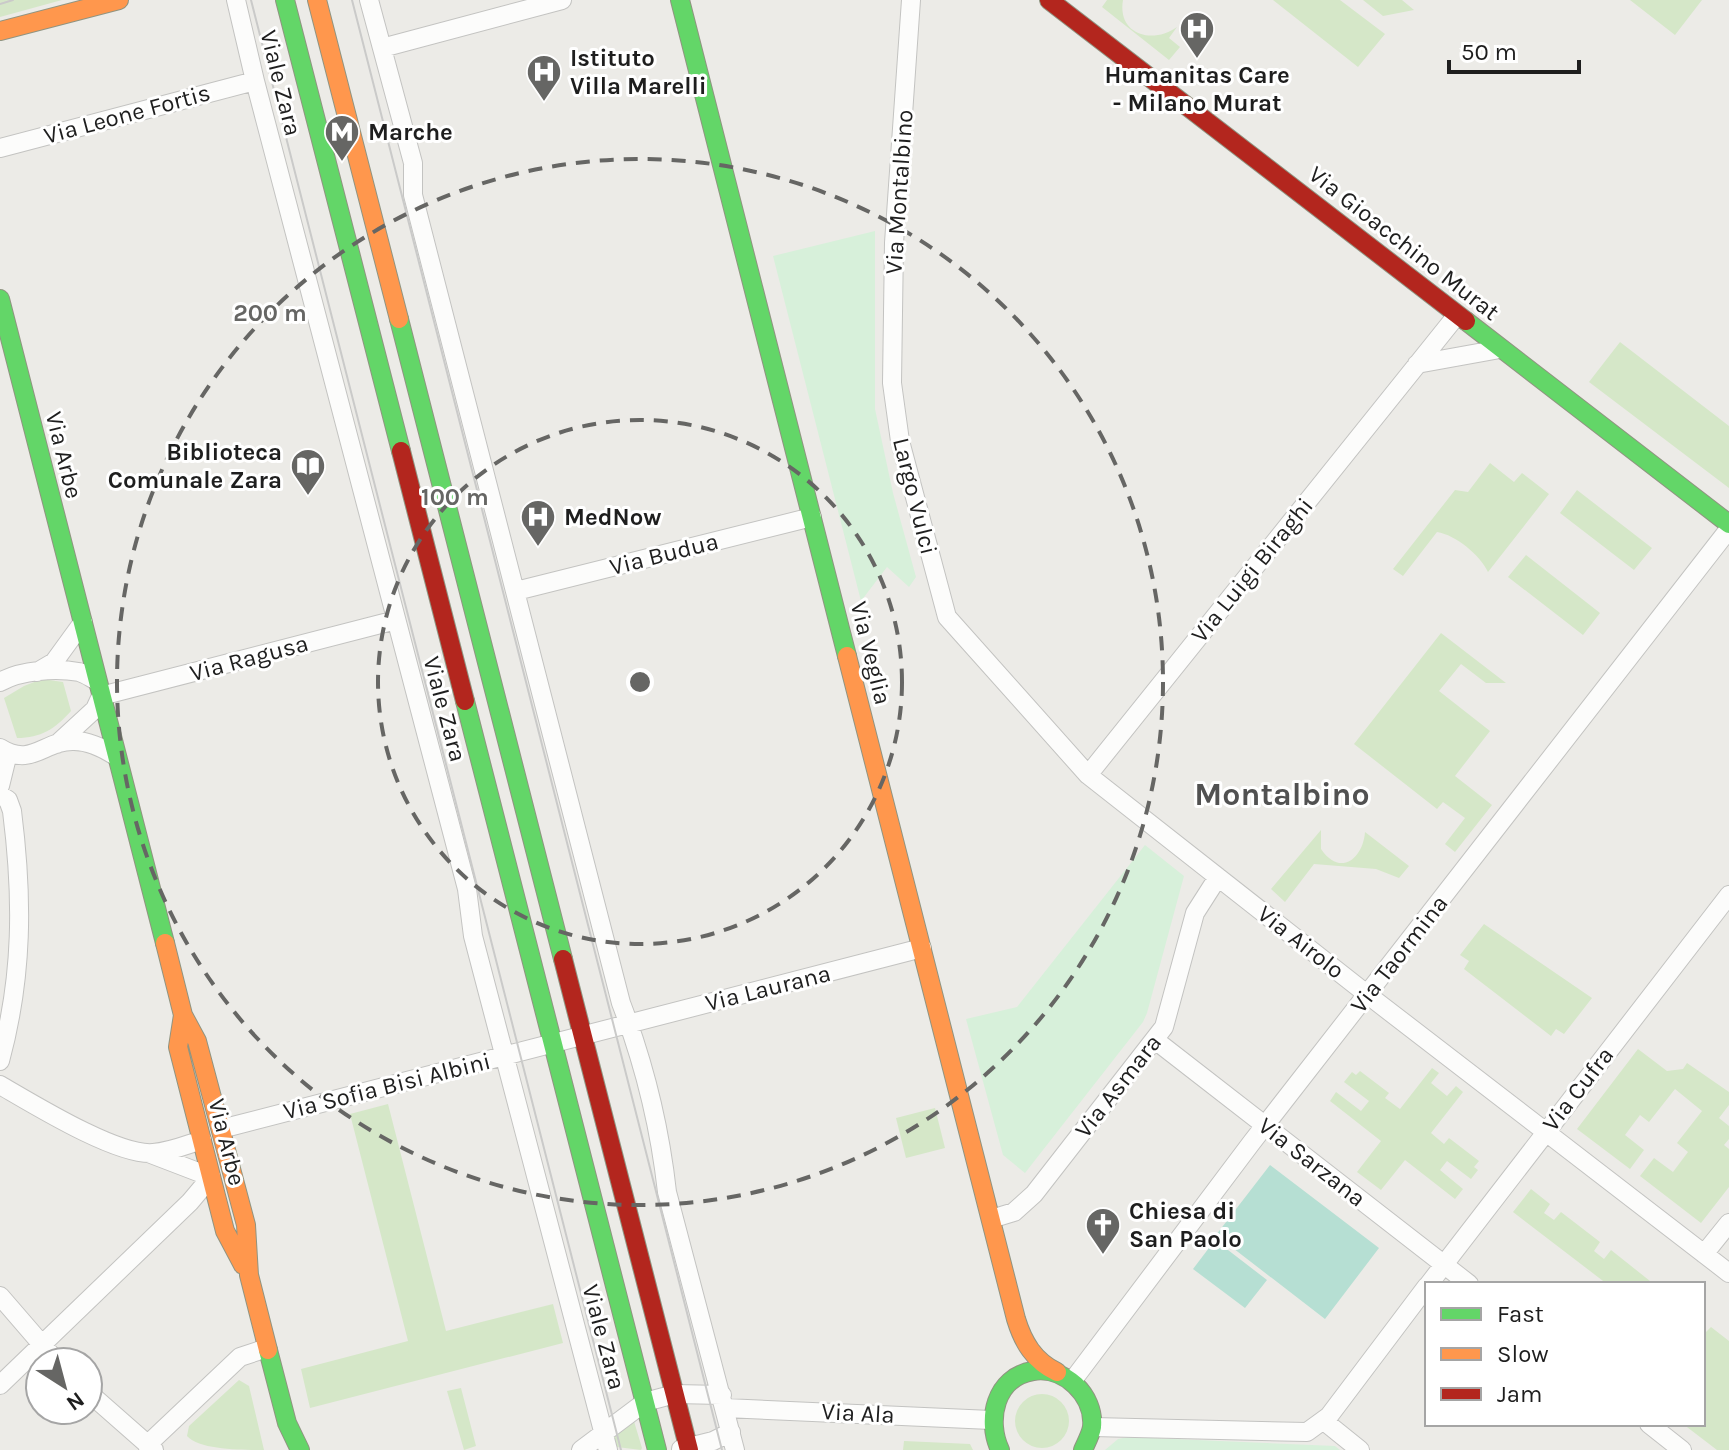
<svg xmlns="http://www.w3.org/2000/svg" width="1729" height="1450" viewBox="0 0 1729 1450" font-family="Karla,sans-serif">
  <rect width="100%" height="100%" fill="#ecebe7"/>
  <path fill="#d5e7c8" d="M0,0H62L0,17Z
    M1107,0H1123C1117,34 1152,45 1177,27L1169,38L1180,47L1169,60L1102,7Z
    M1273,0H1340L1385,34L1358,67Z
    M1363,0H1402L1414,10L1383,16Z
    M1630,0H1702L1675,35Z
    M1620,342L1729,426V488L1589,382Z
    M1490,463L1514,482L1522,473L1549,494L1488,572C1480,555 1456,535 1437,532L1403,576L1393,569L1455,490L1468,492Z
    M1577,490L1652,548L1634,570L1560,513Z
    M1526,555L1600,613L1583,635L1508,577Z
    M1441,633L1506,683H1486L1461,664L1439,691L1490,731L1455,776L1492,805L1455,852L1445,844L1465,818L1443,802L1437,809L1354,744Z
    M42,679L63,682L71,711C55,729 41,738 17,738L4,698L24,686Z
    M1321,830V849C1340,877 1363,859 1365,832L1409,866L1399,878L1376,869L1314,864L1285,902L1271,889Z
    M1484,924L1592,998L1564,1034L1556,1029L1551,1036L1464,969L1469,961L1460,955Z
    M1638,1049L1667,1071L1683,1069L1687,1063L1729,1092V1105L1719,1118L1729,1126V1139L1724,1145L1729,1149V1187L1701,1223L1640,1176L1654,1158L1673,1172L1688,1152L1677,1143L1702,1111L1675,1089L1649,1122L1640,1115L1625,1135L1644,1150L1630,1169L1577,1129Z
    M1432,1068L1439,1073L1431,1083L1447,1096L1456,1086L1463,1092L1431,1133L1444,1144L1449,1138L1479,1161L1474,1167L1478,1170L1471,1179L1447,1161L1440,1170L1463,1189L1455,1199L1405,1160L1381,1190L1357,1172L1381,1141L1330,1101L1336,1092L1361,1111L1369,1101L1344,1082L1352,1072L1356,1075L1360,1071L1389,1093L1385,1098L1400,1109Z
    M388,1104L446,1331L553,1304L563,1343L310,1408L301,1369L408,1341L350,1114Z
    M935,1108L945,1148L906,1158L896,1118Z
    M1531,1189L1550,1204L1544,1213L1554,1220L1561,1212L1600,1242L1594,1251L1604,1259L1611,1250L1650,1281L1648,1284H1607L1513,1212Z
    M1711,1327L1729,1341V1450H1717L1683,1424H1703V1335Z
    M239,1380L249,1386L264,1450C241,1450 200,1450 187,1436L189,1426Z
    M461,1388L476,1446L464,1450L447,1391Z
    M1015 1421a27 27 0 1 1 54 0a27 27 0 1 1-54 0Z
    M633,1418L642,1448L641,1450L617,1447L613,1434Z
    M904,1441L970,1444L973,1450H903Z"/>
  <path fill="#d7f0da" d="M875,231V409L893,493L916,577L909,587L887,567L861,601L773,256Z
    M1145,845L1184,876L1147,1013L1143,1022L1025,1173L1003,1155L966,1019L1017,1007Z
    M1128,1437L1335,1446L1340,1450H1105L1118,1439Z"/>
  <path fill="#b6dfd3" d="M1270,1165L1379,1248L1325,1319L1216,1235Z
    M1215,1240L1267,1280L1245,1308L1193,1269Z"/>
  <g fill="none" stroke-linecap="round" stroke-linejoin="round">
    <defs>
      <path id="street" d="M236,0L255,81L467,889L473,936L608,1450
        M369,0L413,163V195L621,1003C644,1063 660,1129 667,1192L735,1450
        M911,0L894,243L892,383L900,441L947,617L1088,775L1368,995L1729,1273
        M382,48L562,0
        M0,148L255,81
        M1417,364L1500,349
        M516,591L812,517
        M37,672L54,662L83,622
        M0,682C21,670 56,668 79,672C86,674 91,678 97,681
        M57,744L95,709L101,696L396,620
        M0,748C32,768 44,740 74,741C89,741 105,749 117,757
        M1088,775L1457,315
        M0,786L8,753
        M0,795L8,800L12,811C23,898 23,976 0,1061
        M1155,1040L1469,1284
        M0,1085C33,1104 117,1156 153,1153C170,1152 186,1145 202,1140
        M221,1129L922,948
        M991,1219L1014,1212L1034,1194L1164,1027L1195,913L1218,877
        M1704,1254L1729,1223
        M1429,1284L1729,895
        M0,1296L57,1362
        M1073,1380L1252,1142L1729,529
        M0,1385L190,1202L211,1177L151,1154
        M88,1392L154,1450
        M725,1408L991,1420
        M1324,1421L1360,1450
        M1649,1424L1682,1450
        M1093,1427L1307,1432L1329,1416L1427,1286
        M147,1445L240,1357L267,1348
        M681,1449L713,1441L731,1432
        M581,1450L645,1402L675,1394L722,1395"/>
      <path id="fast" d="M285,0L401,451
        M680,0L847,656
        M0,299L165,943
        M399,319L563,959
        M1466,321L1729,524
        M465,701L657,1450
        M268,1350L287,1423L300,1450
        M1000,1450C986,1420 995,1377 1033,1371C1064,1366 1095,1395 1092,1427C1091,1434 1086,1443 1083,1450"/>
      <path id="slow" d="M317,0L399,319
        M0,31L119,0
        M847,656L1016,1319C1023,1342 1034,1361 1057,1372
        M165,943L183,1015L197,1041L246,1225L249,1275L268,1350
        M183,1015L178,1047L225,1231L243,1265"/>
      <path id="jam" d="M1049,0L1466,321
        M401,451L465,701
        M563,959L689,1450"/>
    </defs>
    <use href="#street" stroke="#c3c3c1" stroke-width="20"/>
    <use href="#fast" stroke="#909481" stroke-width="20"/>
    <use href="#slow" stroke="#909481" stroke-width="20"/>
    <use href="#jam" stroke="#909481" stroke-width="20"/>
    <use href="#street" stroke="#fcfcfb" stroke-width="18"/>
    <use href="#fast" stroke="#63d668" stroke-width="18"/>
    <use href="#slow" stroke="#ff974d" stroke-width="18"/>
    <use href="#jam" stroke="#b3261e" stroke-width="18"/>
    <path stroke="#cacac9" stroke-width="2" d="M251,0L621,1450
      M352,0L722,1450
      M0,4L13,0"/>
  </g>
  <g fill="none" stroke="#666664" stroke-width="4" stroke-dasharray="14 10">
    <circle cx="640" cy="682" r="262"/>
    <circle cx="640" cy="682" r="523"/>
  </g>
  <defs>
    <symbol id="hospital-pin" viewBox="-11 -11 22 30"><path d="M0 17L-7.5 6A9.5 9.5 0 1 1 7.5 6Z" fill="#666664" stroke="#fff"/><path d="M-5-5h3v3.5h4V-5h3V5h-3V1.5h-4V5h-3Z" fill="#fff"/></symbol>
    <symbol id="metro-pin" viewBox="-11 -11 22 30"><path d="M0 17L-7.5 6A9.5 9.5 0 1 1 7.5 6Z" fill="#666664" stroke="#fff"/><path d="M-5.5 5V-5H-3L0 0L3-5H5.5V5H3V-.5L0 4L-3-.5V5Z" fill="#fff"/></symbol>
    <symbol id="library-pin" viewBox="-11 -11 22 30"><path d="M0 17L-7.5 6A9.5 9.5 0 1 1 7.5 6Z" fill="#666664" stroke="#fff"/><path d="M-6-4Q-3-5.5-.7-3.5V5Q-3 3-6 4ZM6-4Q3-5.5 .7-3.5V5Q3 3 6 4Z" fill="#fff"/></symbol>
    <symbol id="church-pin" viewBox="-11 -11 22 30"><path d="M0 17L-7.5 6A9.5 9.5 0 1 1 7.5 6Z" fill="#666664" stroke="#fff"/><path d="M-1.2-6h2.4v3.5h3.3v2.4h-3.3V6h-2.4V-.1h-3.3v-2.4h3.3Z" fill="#fff"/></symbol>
  </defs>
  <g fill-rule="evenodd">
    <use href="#hospital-pin" x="1177" y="9" width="40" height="54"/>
    <use href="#hospital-pin" x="524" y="52" width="40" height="54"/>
    <use href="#metro-pin" x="322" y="112" width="40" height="54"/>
    <use href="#library-pin" x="288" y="446" width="40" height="54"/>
    <use href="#hospital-pin" x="518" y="497" width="40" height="54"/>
    <use href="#church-pin" x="1083" y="1205" width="40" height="54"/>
  </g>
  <g text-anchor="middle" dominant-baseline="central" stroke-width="6" stroke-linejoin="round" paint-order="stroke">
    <g font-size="24" font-weight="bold" fill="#1e1e1e" stroke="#fff" text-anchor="start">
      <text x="570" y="58">Istituto<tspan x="570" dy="28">Villa Marelli</tspan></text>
      <text x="1197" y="75" text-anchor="middle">Humanitas Care<tspan x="1197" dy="28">- Milano Murat</tspan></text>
      <text x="368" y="132">Marche</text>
      <text x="282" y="452" text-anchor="end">Biblioteca<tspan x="282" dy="28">Comunale Zara</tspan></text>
      <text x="564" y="517">MedNow</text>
      <text x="1129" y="1211">Chiesa di<tspan x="1129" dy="28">San Paolo</tspan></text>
    </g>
    <g font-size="24" fill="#1e1e1e" stroke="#fff">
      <text transform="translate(281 83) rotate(76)">Viale Zara</text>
      <text transform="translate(127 114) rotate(-15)">Via Leone Fortis</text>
      <text transform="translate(899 192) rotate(-86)">Via Montalbino</text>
      <text transform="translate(1404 243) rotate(38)">Via Gioacchino Murat</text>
      <text transform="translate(64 455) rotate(76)">Via Arbe</text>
      <text transform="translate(915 496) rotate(76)">Largo Vulci</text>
      <text transform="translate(664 554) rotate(-14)">Via Budua</text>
      <text transform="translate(1252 570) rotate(-51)">Via Luigi Biraghi</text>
      <text transform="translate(871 653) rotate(76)">Via Veglia</text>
      <text transform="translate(249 658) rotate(-15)">Via Ragusa</text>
      <text transform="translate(445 709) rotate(75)">Viale Zara</text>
      <text transform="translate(1301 942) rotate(38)">Via Airolo</text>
      <text transform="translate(1399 954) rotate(-52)">Via Taormina</text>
      <text transform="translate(768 988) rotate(-14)">Via Laurana</text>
      <text transform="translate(387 1086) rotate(-14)">Via Sofia Bisi Albini</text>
      <text transform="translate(1118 1086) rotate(-52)">Via Asmara</text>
      <text transform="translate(1578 1089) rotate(-52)">Via Cufra</text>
      <text transform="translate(227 1142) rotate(76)">Via Arbe</text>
      <text transform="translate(1312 1162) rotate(38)">Via Sarzana</text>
      <text transform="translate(604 1337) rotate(75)">Viale Zara</text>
      <text transform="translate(858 1413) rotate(3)">Via Ala</text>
    </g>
    <g font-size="32" font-weight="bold" fill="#515151" stroke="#fff">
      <text x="1282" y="794">Montalbino</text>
    </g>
  </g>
  <circle cx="640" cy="682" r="12" fill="#666664" stroke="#fff" stroke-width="4"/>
  <g font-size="24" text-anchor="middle" font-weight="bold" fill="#666664" stroke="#fff" stroke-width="6" stroke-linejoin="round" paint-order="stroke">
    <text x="270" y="321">200 m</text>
    <text x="455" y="505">100 m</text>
  </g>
  <rect x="1425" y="1282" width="280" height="144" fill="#ffffff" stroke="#a5a5a5" stroke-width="2"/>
  <rect x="1441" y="1308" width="40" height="12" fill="#63d668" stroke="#a5a5a5" stroke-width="2"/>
  <text x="1497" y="1322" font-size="24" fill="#1e1e1e">Fast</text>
  <rect x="1441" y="1348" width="40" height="12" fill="#ff974d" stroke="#a5a5a5" stroke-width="2"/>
  <text x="1497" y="1362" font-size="24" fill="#1e1e1e">Slow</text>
  <rect x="1441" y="1388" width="40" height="12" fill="#b3261e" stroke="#a5a5a5" stroke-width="2"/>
  <text x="1497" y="1402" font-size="24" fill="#1e1e1e">Jam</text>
  <g transform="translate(64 1386) rotate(144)"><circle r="38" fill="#ffffff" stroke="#a5a5a5" stroke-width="2"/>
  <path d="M0-6L14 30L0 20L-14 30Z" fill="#666664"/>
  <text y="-12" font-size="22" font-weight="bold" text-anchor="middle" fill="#1e1e1e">N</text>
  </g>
  <path d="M1449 60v12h130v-12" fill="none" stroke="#1e1e1e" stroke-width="4"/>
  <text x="1461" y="60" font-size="24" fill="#1e1e1e" stroke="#ffffff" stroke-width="6" paint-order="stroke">50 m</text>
</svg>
